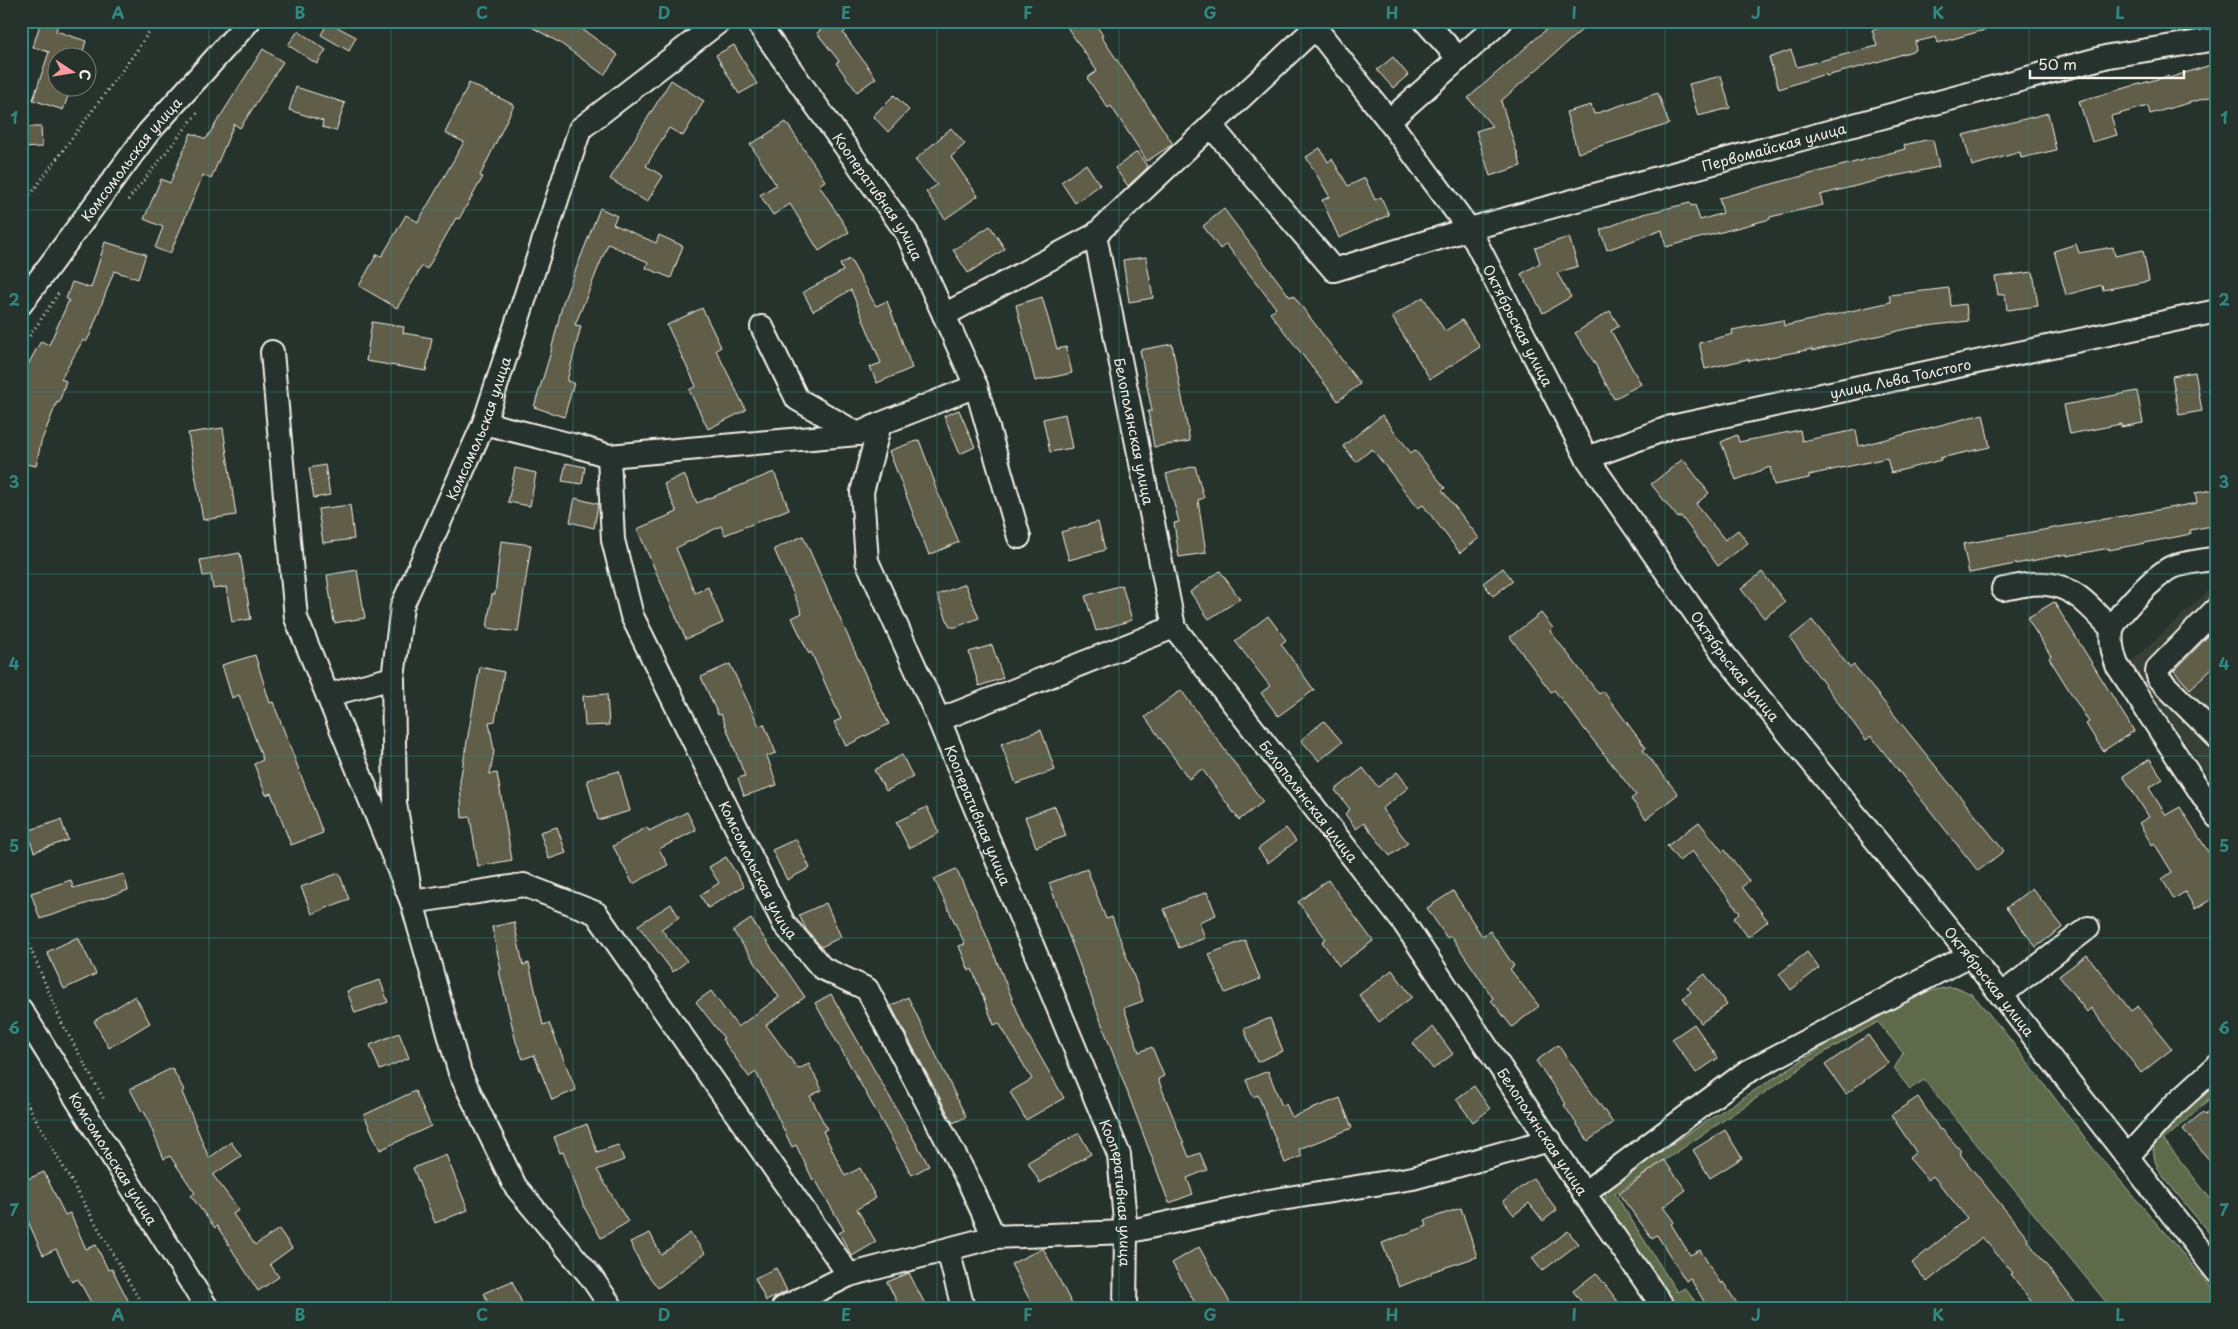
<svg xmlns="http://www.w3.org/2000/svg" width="2238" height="1329" viewBox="0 0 2238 1329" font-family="'Playpen Sans',sans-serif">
  <rect width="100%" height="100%" fill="#26332d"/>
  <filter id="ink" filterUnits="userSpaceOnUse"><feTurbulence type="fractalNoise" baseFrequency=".02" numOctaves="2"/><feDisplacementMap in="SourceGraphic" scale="10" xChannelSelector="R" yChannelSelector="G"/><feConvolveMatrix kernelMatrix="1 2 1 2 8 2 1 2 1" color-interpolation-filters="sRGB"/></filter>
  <g filter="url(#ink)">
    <path fill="#384036" d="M2217,583V789L2130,663Z"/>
    <path fill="#5f6b4c" stroke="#aaae9a" d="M1949,987L1959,988L1973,995L2006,1034L2095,1151L2217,1294V1308H2111L1924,1080L1910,1089L1894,1069L1903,1053L1878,1022L1820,1055L1615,1194L1677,1292L1685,1288L1700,1308H1676L1609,1209L1605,1200L1606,1189L1705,1122L1876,1013L1925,992Z
      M2217,1075V1093L2164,1140L2217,1207V1243L2161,1174C2154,1162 2152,1152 2154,1139Z"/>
    <path fill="#615d4a" stroke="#f4f1e8" d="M41,21H59L56,31L86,41L81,58H58V88H71L63,110L33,100L49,52L33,47Z
      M521,21H571L618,55L604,75L560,43Z
      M831,21H858L843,33L876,78L857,92L836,63L839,61L817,33Z
      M1063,21H1093L1103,35L1101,36L1173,144L1147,161L1111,106L1108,108L1087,78L1097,71Z
      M1556,21H1592L1501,101L1521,166L1490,176L1476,131L1492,126L1468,98Z
      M1901,21H1998L1999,26L1938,43L1936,37L1915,42L1916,50L1864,66L1826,76L1825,74L1779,89L1769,58L1791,50L1797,67L1877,46L1872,30Z
      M328,22L356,37L349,51L321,35Z
      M298,31L326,50L317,64L288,45Z
      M734,45L757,84L739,94L716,55Z
      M263,49L283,62L240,128L234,124L211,179L203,175L170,254L155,248L163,227L144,219L161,179L170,183L191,133L206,139Z
      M1393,57L1408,75L1393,88L1377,70Z
      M2217,63V95L2150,114L2148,106L2111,116L2117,135L2092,142L2079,101L2168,76L2169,78Z
      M1721,76L1730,108L1698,116L1689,84Z
      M671,80L704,101L683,136L669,128L646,166L663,176L647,202L610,179Z
      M469,83L514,105L480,176L483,177L459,219L456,218L427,269L422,266L397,308L359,286L377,254L382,256L406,215L418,222L464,142L445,133Z
      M296,87L345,103L336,131L322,127L323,121L289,110Z
      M1658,93L1669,124L1578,153L1566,112L1591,105L1594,114Z
      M894,95L909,110L888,132L873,116Z
      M2048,113L2056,150L2021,158L2020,152L1972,166L1963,135Z
      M786,122L825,181L819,185L849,232L819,251L790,204L773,215L760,195L776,185L750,144L763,137L765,138L764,136Z
      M21,127H41L42,147L21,148Z
      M951,128L965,144L951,157L978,196L945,219L926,192L937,185L915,160Z
      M1926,140H1933L1939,167L1895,176L1820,195L1823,205L1770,217V219L1666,247L1662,230L1607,250L1600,230L1643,214L1690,203L1691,206L1695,205L1700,220L1723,213L1719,198L1905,149L1904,145Z
      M1320,148L1328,162L1332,159L1348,186L1365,178L1375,200L1381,197L1389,215L1339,238L1322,200L1330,197L1306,157Z
      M1137,152L1148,167L1128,186L1115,168Z
      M1086,164L1100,185L1075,203L1061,182Z
      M600,208L617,216L613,224L656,243L659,235L683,246L671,278L646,268L648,262L608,244L575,325L581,326L567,381L574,383L564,417L534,407L550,355L563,302Z
      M1224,209L1290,297L1293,295L1360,384L1338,401L1270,313L1276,308L1226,244L1220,249L1203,226Z
      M990,226L1005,249L968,273L953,250Z
      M1569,237L1578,266L1557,273L1571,297L1543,313L1521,274L1540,263L1535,248Z
      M105,242L146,254L138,279L114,271L90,335L86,342L83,340L61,379L66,381L59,403L57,402L41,442L36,466L21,463V366L26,368L41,341L49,345L69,300L66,299L72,282L91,288Z
      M2076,244L2079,253L2113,247L2115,256L2143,250L2149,281L2103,290L2102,285L2066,295L2054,251Z
      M1146,257L1153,298L1129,302L1123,260Z
      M850,259L876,306L887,301L912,368L877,383L870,367L881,363L851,290L813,311L803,292L843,271L840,264Z
      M2033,272L2038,306L2007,310L2005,294L1998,295L1995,277Z
      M1949,288L1951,306L1966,304L1968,321L1911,328L1812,351V349L1749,361L1748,359L1705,369L1699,343L1733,334L1732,330L1783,320L1784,326L1891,302L1889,295Z
      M1042,297L1057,349L1066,347L1072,373L1035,381L1016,305Z
      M1423,297L1445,331L1462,320L1480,347L1430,379L1392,317Z
      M702,308L721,347L716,350L746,410L708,429L689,390L696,386L667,325Z
      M1610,311L1619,326L1611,331L1641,384L1614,399L1594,362L1575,333Z
      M372,322L404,327L403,333L432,338L426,371L366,361Z
      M1172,344L1190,441L1154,447L1148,411H1152L1140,350Z
      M2195,372L2202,411L2179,415L2172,376Z
      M2137,391L2143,423L2121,427V424L2070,434L2064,405Z
      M959,410L975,447L960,454L944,416Z
      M1065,414L1072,448L1050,452L1043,419Z
      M1983,414L1990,447L1940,458L1941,460L1891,473L1887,458L1809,475V478L1774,485L1770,467L1736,480L1721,442L1737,435L1739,442L1800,430L1802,441L1856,430L1859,446Z
      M1382,415L1411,453L1415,450L1445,488L1442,490L1479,538L1460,553L1423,505L1418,508L1372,449L1356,462L1343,446Z
      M223,428L236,515L203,520L188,433Z
      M919,440L935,483L934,484L959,542L929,555L889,451Z
      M1683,459L1709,493L1696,504L1725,540L1738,530L1748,543L1718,566L1681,516L1678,518L1651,484Z
      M566,463L585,467L582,484L562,481Z
      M325,465L330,495L314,498L309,468Z
      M1195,466L1204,498L1198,500L1206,553L1179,557L1174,523L1179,522L1166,474Z
      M515,468L536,473L530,506L508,502Z
      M774,472L789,509L725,535L721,526L676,548L695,593L708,587L723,623L686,639L637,529L677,512L664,484L684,474L697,503Z
      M2217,489V525L2190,530L2191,534L2109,550V548L2067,556V554L1969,573L1963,544L2197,503L2195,493Z
      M575,498L598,504L594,528L570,522Z
      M350,505L354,539L323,543L318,509Z
      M1098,522L1105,550L1069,560L1061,532Z
      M803,536L877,701L889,724L846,746L834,722L841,719L811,652L809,654L792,618L802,613L774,549Z
      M501,541L531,545L518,632L487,628L492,594L495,595Z
      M240,553L251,619L232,622L226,587L213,589L211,575L203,576L200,560Z
      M1503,568L1513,581L1493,596L1483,583Z
      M357,570L365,618L334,623L327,575Z
      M1220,571L1240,599L1209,619L1190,592Z
      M1762,572L1785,602L1764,618L1741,589Z
      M965,584L979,618L956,627H950L937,595Z
      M1122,585L1132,620L1096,631L1085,596Z
      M2054,602L2134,731L2103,751L2086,724L2089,722L2049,658L2051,656L2027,618Z
      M1541,613L1553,628L1550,631L1599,694L1603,691L1646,748L1643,750L1678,794L1646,819L1631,799L1636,795L1554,690L1551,692L1510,637Z
      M1268,616L1286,640L1281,644L1314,690L1278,716L1261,693L1270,686L1235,641Z
      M1812,620L1850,668L1854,665L2004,851L1978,871L1871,736L1866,740L1790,638Z
      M2217,627V663L2190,689L2174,671Z
      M992,645L1003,678L979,686L969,652Z
      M255,655L270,703L273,702L323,833L291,845L271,793L266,795L254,764L263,760L239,695L232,698L222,665Z
      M730,664L759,726L764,724L776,753L767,756L777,785L744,796L738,778L745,776L721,714L718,715L701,677Z
      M480,667L504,672L495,721L489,722L494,751L490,774L497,773L512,860L478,866L470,817L462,818L460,781Z
      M1181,690L1263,802L1239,820L1202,769L1189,779L1145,717Z
      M607,694L609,725L585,726L583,696Z
      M1324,721L1342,742L1319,761L1301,740Z
      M1041,730L1055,770L1016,784L1001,744Z
      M902,755L913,777L886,791L874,770Z
      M2150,759L2163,779L2149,788L2166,815L2180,807L2217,866V896L2195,909L2185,892L2174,899L2162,879L2172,872L2154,843L2152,845L2139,823L2149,817L2123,776Z
      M1363,768L1378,787L1397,772L1409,787L1382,809L1408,843L1390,856L1364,823L1356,829L1345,814L1350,809L1335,790Z
      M619,771L630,811L598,820L587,780Z
      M1055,806L1066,836L1036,847L1025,817Z
      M927,807L939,833L909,848L896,822Z
      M687,812L696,830L659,849L668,865L633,884L613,846L647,827L649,831Z
      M61,820L68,840L34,852L27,831Z
      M1699,822L1723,852L1725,850L1749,881L1742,887L1768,921L1748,937L1734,918L1740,913L1692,851L1679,861L1667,846Z
      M557,827L566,853L549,859L540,832Z
      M1286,828L1296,841L1268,863L1258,849Z
      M796,839L810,868L787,880L772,850Z
      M726,857L744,886L708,908L700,895L719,883L709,867Z
      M956,869L977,913L1025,1030L1064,1098L1026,1120L1010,1092L1032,1079L999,1023L994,1025L972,969L969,971L959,946L965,944L934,879Z
      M1087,869L1106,919L1112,917L1143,1001L1124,1008L1139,1052L1152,1047L1164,1076L1158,1079L1189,1157L1200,1153L1207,1170L1187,1178L1193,1194L1169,1203L1049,883Z
      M339,873L349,899L312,914L301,887Z
      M124,874L128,890L40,919L31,893L71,880L73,888Z
      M1328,880L1373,941L1339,966L1322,942L1326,939L1298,902Z
      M2032,888L2063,927L2036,947L2006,908Z
      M1453,891L1482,936L1490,931L1514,966L1510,969L1539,1006L1512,1027L1491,1000L1493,998L1451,936L1447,938L1427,908Z
      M1207,892L1216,915L1199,922L1205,938L1179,948L1164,909Z
      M826,903L841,937L821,947L806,929L799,915Z
      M671,904L679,917L661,929L687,961L673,972L638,925Z
      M751,919L805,997L766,1025L798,1069L809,1064L822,1090L810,1096L827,1129L823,1131L845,1176L860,1168L876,1198L857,1209L876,1242L852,1256L839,1233L844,1230L815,1179L813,1180L796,1145L792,1147L756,1072L749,1077L722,1039L724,1038L696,1002L711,991L738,1027L779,997L733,931Z
      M514,922L523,965L529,963L543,1025L549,1023L576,1090L552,1100L534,1055L523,1059L516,1042L499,971L501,970L492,927Z
      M78,937L96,974L64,989L47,952Z
      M1245,940L1260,979L1225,993L1209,954Z
      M1807,952L1819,968L1791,990L1779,974Z
      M2087,955L2131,1011L2138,1006L2172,1049L2141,1073L2091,1008L2087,1012L2059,976Z
      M1392,970L1412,997L1379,1022L1359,995Z
      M1705,974L1727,1005L1701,1023L1683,998L1691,992L1687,987Z
      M380,980L388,1002L355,1013L347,991Z
      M831,994L929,1166L912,1175L815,1003Z
      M135,996L150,1023L109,1048L94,1021Z
      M908,997L966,1117L953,1123L891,1006Z
      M1270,1018L1283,1051L1257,1062L1244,1029Z
      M1694,1024L1718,1058L1696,1073L1672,1039Z
      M1433,1027L1453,1054L1433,1069L1413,1043Z
      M399,1033L409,1058L380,1070L370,1045Z
      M1868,1035L1888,1063L1846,1094L1825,1065Z
      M1558,1045L1613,1123L1588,1141L1564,1105L1566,1104L1536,1061Z
      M172,1068L184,1090L182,1092L209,1158L231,1142L241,1156L213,1175L239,1210L233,1214L255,1245L279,1229L292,1248L270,1264L279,1277L258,1291L217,1226L215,1228L191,1196L195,1193L170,1156L164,1159L144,1111L142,1112L130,1089Z
      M1268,1071L1282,1106L1286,1104L1292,1117L1340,1098L1352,1128L1299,1149L1302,1156L1285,1163L1258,1095L1253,1097L1246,1080Z
      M1474,1086L1490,1109L1473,1122L1456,1099Z
      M415,1091L431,1126L380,1150L364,1115Z
      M1918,1097L1940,1130L1942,1129L1961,1151L1959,1153L2028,1238L2027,1240L2079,1308H2036L2011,1274L2013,1273L1982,1237L1927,1282L1912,1263L1967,1218L1933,1176L1928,1180L1909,1158L1916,1152L1891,1115Z
      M2217,1106V1169L2183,1129L2203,1112L2205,1115Z
      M587,1124L597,1152L618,1145L624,1160L597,1170L628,1222L601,1238L584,1207L563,1152L560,1153L554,1137Z
      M1725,1130L1742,1158L1710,1178L1693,1150Z
      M1079,1133L1091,1154L1040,1183L1028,1162Z
      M446,1155L468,1210L435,1223L413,1168Z
      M1664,1160L1686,1190L1663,1207L1674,1222L1671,1224L1690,1255L1700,1250L1721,1284L1723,1282L1740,1308H1708L1690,1278L1686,1281L1657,1235L1652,1238L1619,1194Z
      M44,1172L65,1215L70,1213L86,1249L96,1245L108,1270L112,1269L132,1308H94L78,1279L72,1282L56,1249L43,1255L27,1219L21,1222V1182Z
      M1533,1178L1557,1210L1543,1221L1529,1203L1514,1215L1503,1201Z
      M1461,1208L1477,1257L1431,1272V1274L1399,1287L1382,1243L1427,1226L1425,1220Z
      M1568,1231L1578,1244L1542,1271L1532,1258Z
      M650,1233L661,1255L690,1233L705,1253L658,1288L642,1267L630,1242Z
      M1199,1247L1233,1308H1198L1172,1263Z
      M1043,1248L1074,1308H1034L1011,1264Z
      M776,1268L787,1291L766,1301L755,1278Z
      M909,1273L927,1308H900L887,1282Z
      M1596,1273L1623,1308H1586L1573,1291Z
      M512,1281L522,1303L511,1308H490L484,1293Z"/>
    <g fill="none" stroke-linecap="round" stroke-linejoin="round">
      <defs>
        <g id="minor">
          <path id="s1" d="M756,21L907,233L976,386L1019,537"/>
          <path id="s2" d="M1310,21L1389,121L1469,229L1587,458L1725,656L1970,955L2217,1272"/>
          <path d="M1425,21L1459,59"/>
          <path d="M1389,121L1501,21"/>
          <path id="s3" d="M1211,126L1334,270L1469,229L2109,56L2217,39"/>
          <path id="s4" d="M1095,235L1174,627L1404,923L1584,1193L1664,1308"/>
          <path id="s5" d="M21,304L148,133L249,21"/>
          <path d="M944,315L1095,235L1316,27"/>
          <path d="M762,327L797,399L858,434"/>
          <path d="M272,352L296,618L412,902L524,885L596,913L849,1275"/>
          <path id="s6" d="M976,386L880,424L862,492L867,561L939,720L1119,1155L1126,1232L1125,1308"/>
          <path d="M484,423L580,447L609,456L858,434L880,424"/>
          <path id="s7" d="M609,456L613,540L632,616L784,924L822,968L867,989L969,1182L994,1237"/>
          <path id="s8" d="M1587,458L1671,427L2217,311"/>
          <path d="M2217,558C2202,561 2185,562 2172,567C2158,573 2114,616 2112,631C2110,643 2113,654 2117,665L2217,817"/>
          <path d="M2003,589C2016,587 2032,582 2046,584C2075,586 2093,610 2112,629"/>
          <path d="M2217,608L2158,668L2157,672L2159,679L2217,737"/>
          <path d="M328,695L393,678"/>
          <path d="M939,720L1174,627"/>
          <path d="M2001,995L2088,928"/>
          <path id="s9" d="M21,1010L207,1308"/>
          <path d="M2128,1156L2174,1105L2217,1066"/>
          <path d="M1584,1193L1745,1073L1970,955"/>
          <path d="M948,1250L963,1308"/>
          <path id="s10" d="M612,1308L591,1277L515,1186L460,1073L412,902L395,803L393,678L402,606L484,423L580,129L720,21"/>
          <path d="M783,1308L849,1275L994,1237L1126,1232L1269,1201L1413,1178L1550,1140"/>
        </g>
      </defs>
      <use href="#minor" stroke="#f4f1e8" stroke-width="26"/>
      <path stroke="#f4f1e8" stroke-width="3" stroke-dasharray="1 4" stroke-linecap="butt" d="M128,200L199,111
        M21,207L135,53L156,21
        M21,354L29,337L60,291
        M21,926L62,1023L105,1101
        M21,1093L144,1308"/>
      <use href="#minor" stroke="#26332d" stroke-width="22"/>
    </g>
  </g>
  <path fill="none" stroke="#318880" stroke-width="1" stroke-opacity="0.55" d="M209,21V1308M391,21V1308M573,21V1308M755,21V1308M937,21V1308M1119,21V1308M1301,21V1308M1483,21V1308M1665,21V1308M1847,21V1308M2029,21V1308M21,210H2217M21,392H2217M21,574H2217M21,756H2217M21,938H2217M21,1120H2217"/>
  <g text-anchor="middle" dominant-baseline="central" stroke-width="4" stroke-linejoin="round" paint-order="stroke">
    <g font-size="14" fill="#f4f1e8" stroke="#26332d">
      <text stroke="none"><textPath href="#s3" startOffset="646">Первомайская улица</textPath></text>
      <text stroke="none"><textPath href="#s5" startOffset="182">Комсомольская улица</textPath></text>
      <text stroke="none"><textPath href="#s1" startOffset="214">Кооперативная улица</textPath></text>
      <text stroke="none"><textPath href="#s2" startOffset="370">Октябрьская улица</textPath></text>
      <text stroke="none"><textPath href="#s8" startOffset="324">улица Льва Толстого</textPath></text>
      <text stroke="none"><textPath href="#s10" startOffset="951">Комсомольская улица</textPath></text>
      <text stroke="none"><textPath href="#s4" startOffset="200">Белополянская улица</textPath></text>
      <text stroke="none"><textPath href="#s2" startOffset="775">Октябрьская улица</textPath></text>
      <text stroke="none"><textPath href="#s4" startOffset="620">Белополянская улица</textPath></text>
      <text stroke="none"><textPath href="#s6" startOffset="520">Кооперативная улица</textPath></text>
      <text stroke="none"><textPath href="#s7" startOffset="446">Комсомольская улица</textPath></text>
      <text stroke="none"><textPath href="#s2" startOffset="1180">Октябрьская улица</textPath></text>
      <text stroke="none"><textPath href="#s4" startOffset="1025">Белополянская улица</textPath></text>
      <text stroke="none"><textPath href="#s9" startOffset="175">Комсомольская улица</textPath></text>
      <text stroke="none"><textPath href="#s6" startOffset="925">Кооперативная улица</textPath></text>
    </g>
  </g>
  <rect width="2238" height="1329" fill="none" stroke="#26332d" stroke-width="55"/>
  <g transform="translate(72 72) rotate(102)"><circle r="24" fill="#26332d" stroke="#787f78"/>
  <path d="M0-4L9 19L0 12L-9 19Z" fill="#ff9aa2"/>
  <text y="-8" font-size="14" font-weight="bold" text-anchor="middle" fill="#f4f1e8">С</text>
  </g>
  <path d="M2030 70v8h154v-8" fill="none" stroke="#f4f1e8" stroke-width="2.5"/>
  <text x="2038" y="70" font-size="15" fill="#f4f1e8" stroke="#26332d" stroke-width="4" paint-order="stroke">50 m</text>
  <rect x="28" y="28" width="2182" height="1274" fill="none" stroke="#318880" stroke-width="2"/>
  <g font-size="16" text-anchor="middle" font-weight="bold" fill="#318880">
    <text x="118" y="19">A</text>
    <text x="300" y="19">B</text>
    <text x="482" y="19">C</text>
    <text x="664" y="19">D</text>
    <text x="846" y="19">E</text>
    <text x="1028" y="19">F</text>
    <text x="1210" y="19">G</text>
    <text x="1392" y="19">H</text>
    <text x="1574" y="19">I</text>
    <text x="1756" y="19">J</text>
    <text x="1938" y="19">K</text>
    <text x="2120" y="19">L</text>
    <text x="14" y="124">1</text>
    <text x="2224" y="124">1</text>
    <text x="14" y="306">2</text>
    <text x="2224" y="306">2</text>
    <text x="14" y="488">3</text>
    <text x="2224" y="488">3</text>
    <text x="14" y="670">4</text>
    <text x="2224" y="670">4</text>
    <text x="14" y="852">5</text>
    <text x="2224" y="852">5</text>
    <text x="14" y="1034">6</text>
    <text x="2224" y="1034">6</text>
    <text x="14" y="1216">7</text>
    <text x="2224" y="1216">7</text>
    <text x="118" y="1321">A</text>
    <text x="300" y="1321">B</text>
    <text x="482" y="1321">C</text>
    <text x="664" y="1321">D</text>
    <text x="846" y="1321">E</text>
    <text x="1028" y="1321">F</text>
    <text x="1210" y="1321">G</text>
    <text x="1392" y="1321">H</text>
    <text x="1574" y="1321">I</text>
    <text x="1756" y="1321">J</text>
    <text x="1938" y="1321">K</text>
    <text x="2120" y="1321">L</text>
  </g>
</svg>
